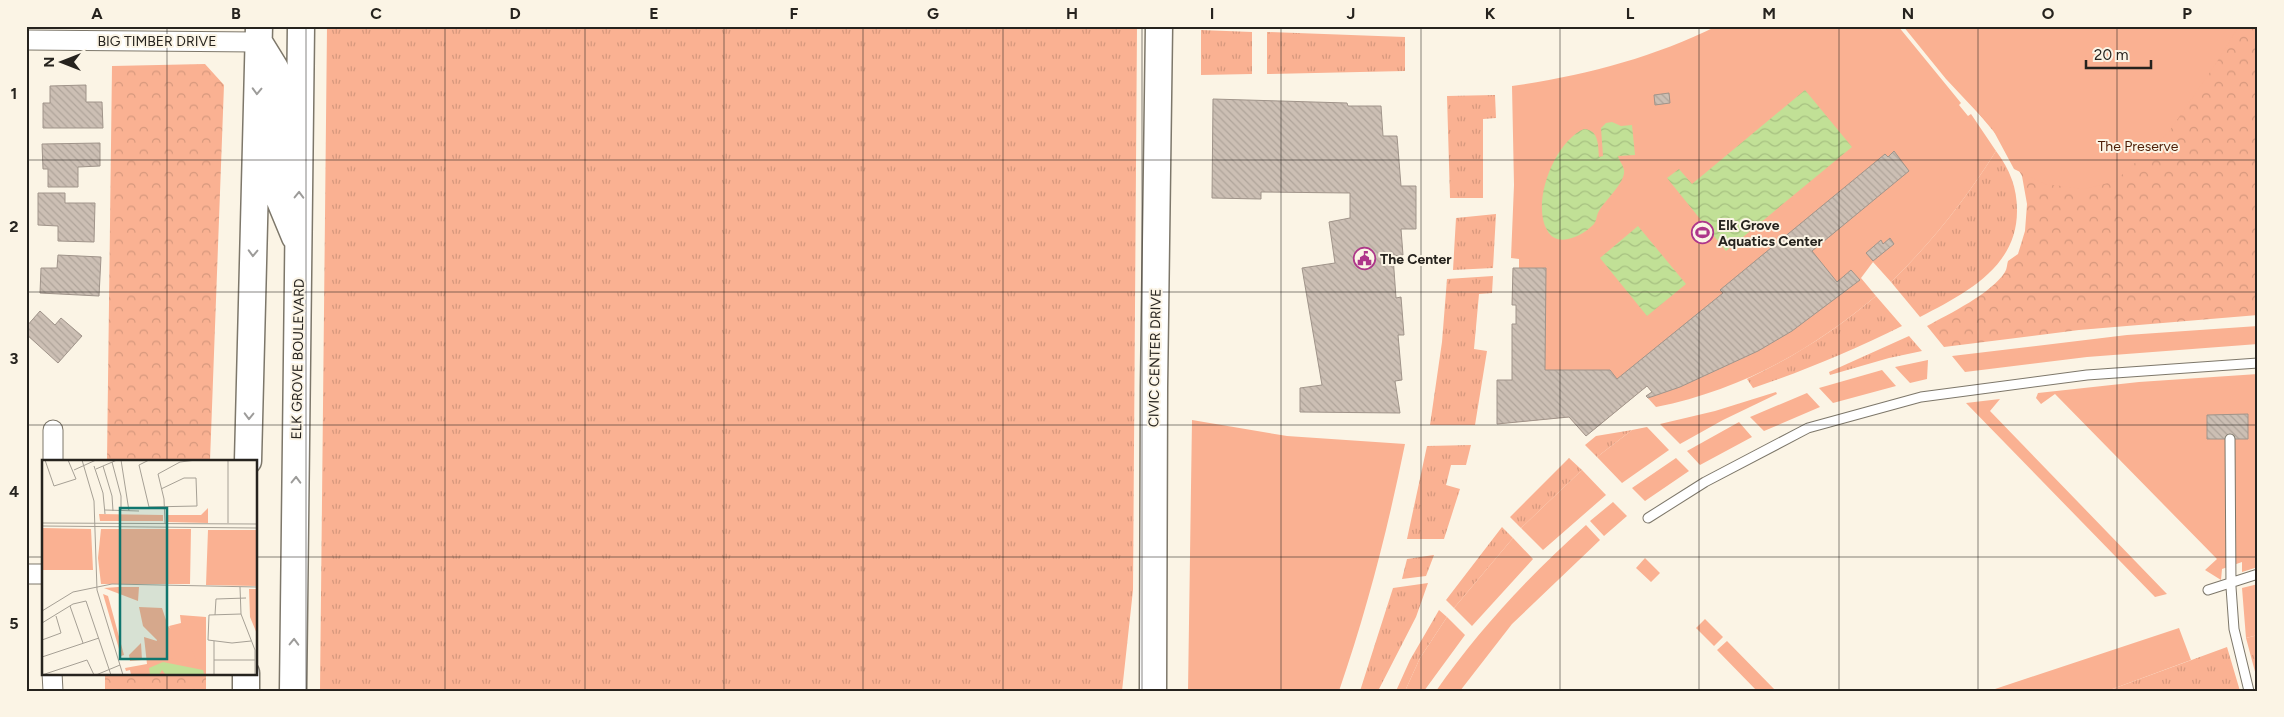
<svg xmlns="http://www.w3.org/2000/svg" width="2284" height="717" viewBox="0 0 2284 717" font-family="Figtree,sans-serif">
  <defs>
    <pattern id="grass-tufts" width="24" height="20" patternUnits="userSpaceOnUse" patternTransform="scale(1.25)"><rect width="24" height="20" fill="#fab192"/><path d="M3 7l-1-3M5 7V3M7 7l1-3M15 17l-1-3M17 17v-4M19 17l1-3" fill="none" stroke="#d6987d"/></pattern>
    <pattern id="park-crowns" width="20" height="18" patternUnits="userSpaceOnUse" patternTransform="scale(1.25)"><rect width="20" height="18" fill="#fab192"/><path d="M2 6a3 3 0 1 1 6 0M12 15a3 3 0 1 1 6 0" fill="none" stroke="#d6987d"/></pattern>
    <pattern id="water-waves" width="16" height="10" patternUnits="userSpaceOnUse" patternTransform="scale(1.25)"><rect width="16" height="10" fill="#c1e096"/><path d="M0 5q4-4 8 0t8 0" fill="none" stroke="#a6c081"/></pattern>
    <pattern id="building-back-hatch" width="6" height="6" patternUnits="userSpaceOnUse" patternTransform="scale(1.25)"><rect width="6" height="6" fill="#ccbfb4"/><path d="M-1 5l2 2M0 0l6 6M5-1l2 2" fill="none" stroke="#afa49a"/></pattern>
  </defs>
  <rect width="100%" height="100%" fill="#fbf4e5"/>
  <path fill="url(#grass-tufts)" d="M327,26H1137L1133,590L1122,691H320Z
    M1201,30L1252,32V74L1201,75Z
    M1267,32L1405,37V71L1267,74Z
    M1495,95L1496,118L1483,119V198H1450L1447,96Z
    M1996,151C2010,170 2017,187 2017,211C2017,268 1964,294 1920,317L1891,282C1932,242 1966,199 1996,151Z
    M1496,214L1493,268L1453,270L1456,218Z
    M1493,276L1492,293L1479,294L1474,349L1487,351L1475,425H1430L1442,342L1447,279Z
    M1876,296L1902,326C1853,350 1804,371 1753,388L1747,379C1794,357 1836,330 1876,296Z
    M1909,336L1922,351L1889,358L1830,375L1829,372Z
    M1632,430L1597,457L1585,445L1596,436Z
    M1471,445L1466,465H1451L1446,485L1460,489L1444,539H1407L1427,446Z
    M1569,458L1582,470L1521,528L1510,517Z
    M1502,527L1513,538L1454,608L1446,600Z
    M1434,555L1426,576L1402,579L1407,559Z
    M1428,583L1416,617L1378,691H1360L1393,588Z
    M1439,610L1447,617L1420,658L1405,691H1396L1410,660Z
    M2258,635V683L2246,638Z
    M2227,647L2240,691H2107Z"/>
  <path fill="url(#park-crowns)" d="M1906,26H2258V315L2079,330L1944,347L1927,326C1949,314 1992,293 2005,272C2007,269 2007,264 2008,261L2018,254L2025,231L2027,204L2022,176L2004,144Z
    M205,64L224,85L210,461H107L112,66Z
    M105,673H206V691H105Z"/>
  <path fill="#fab192" d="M1717,26H1898L1961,103L1959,105L1968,116L1971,114L1996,151C1966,199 1932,242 1891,282L1873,262L1861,278L1876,296C1811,351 1740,390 1656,407L1646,396L1652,392L1647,386L1586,436L1569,417L1497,424V380H1512V324H1516V305H1512L1513,268H1519V259L1511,258L1514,185L1512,86C1583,76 1652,58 1717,26Z
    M1903,26H2239L2215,65L2168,133L2115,181L2085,189L2045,184L2014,169L1992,128L1946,79Z
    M2258,326V344L2087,357L1965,372L1952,356L2127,335Z
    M1928,360L1927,379L1910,383L1895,367Z
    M1882,370L1896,386L1833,403L1819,388Z
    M2258,374V567L2242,572V562L2222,569L2221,580L2205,570L2217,559L2055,394L2041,404L2036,398L2038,393L2139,382Z
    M1776,392L1777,394L1723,420L1680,444L1660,424L1715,411Z
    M1807,393L1820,407L1764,431L1750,417Z
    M2000,399L1990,411L2167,594L2155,597L1966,403Z
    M1192,420L1287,436L1405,444C1388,528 1367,610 1339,691H1188Z
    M1739,422L1752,437L1700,465L1687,451Z
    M1647,427L1669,450L1622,483L1597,457L1632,430Z
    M1676,458L1689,471L1645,501L1632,488Z
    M1582,470L1606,495L1543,550L1521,528Z
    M1613,502L1627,516L1604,536L1590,521Z
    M1586,525L1600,540L1512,624L1460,691H1436C1479,629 1530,575 1586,525Z
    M1513,538L1533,559L1472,626L1454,608Z
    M1645,558L1660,573L1651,582L1636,568Z
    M2258,584V635L2246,638L2242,588Z
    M1447,617L1465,635L1424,691H1405L1420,658Z
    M1705,619L1723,637L1714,646L1696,628Z
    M2179,628L2191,660L2107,691H1989Z
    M1727,641L1776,691H1757L1717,650Z"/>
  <path fill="url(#water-waves)" d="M1805,90L1852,147L1726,251L1667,178L1679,169L1692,184Z
    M1612,122L1621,126L1632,125L1635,155L1618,156C1619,161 1623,164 1624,170C1626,182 1605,200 1599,211C1596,216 1597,221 1593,225C1582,236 1557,249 1547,230C1531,202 1555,141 1584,129C1599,130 1598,145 1599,157L1603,156L1601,128L1606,123Z
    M1638,226L1686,284L1647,316L1600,258Z"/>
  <path fill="url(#building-back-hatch)" stroke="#a0948a" d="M86,85V102H102L103,128H43V103H50V86Z
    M1669,93L1670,103L1655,105L1654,95Z
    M1213,99L1347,103L1348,106H1381L1383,136H1397L1401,186H1416V229H1401L1403,255L1393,256L1396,298L1401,297L1404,335H1398L1402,380L1395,381L1400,413L1300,412V388L1322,385L1302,268L1335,263L1329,222L1350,218V193L1261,192V199L1212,198Z
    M100,143V166L78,167V187H48V169H43L42,144Z
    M1894,151L1909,171L1812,251L1837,282L1851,270L1860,280L1792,331L1758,351L1680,387L1648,398L1646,396L1652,392L1647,386L1586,436L1569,417L1497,424V380H1512V324H1516V305H1512L1513,268H1546L1545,370H1610L1617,379L1723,293L1720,290L1885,154L1888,157Z
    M38,193H65V203H95L94,242L58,241V226L38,225Z
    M1890,238L1894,244L1873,261L1866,253L1881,240L1883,244Z
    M58,255L101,257L99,296L40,293L41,268H57Z
    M40,311L55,325L61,318L82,336L58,363L26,334V327Z
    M2248,414V439H2207V415Z"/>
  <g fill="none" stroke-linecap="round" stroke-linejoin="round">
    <defs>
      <path id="lane" d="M2230,439L2231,587L2234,629L2249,691
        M1648,518L1705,482L1808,428L1921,397L2087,375L2258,363
        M2208,590L2258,574"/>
      <path id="street" d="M26,40L259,42
        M53,461V430
        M26,574H44
        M52,673L53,691"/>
      <path id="secondary" d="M259,42L275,68L280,97L278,196L295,237
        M248,461L259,26
        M246,691V673
        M293,691L301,26
        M1153,691L1154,387L1159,26"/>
    </defs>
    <use href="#lane" stroke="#7d776a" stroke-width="11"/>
    <use href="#street" stroke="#7d776a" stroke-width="21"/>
    <use href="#secondary" stroke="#7d776a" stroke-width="29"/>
    <use href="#lane" stroke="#fff" stroke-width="9"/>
    <use href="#street" stroke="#fff" stroke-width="19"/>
    <use href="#secondary" stroke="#fff" stroke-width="26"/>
  </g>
  <defs><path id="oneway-chevron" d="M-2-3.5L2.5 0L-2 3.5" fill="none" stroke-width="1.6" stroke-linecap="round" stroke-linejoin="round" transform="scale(1.25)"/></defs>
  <g stroke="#9d9c9a">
    <use href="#oneway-chevron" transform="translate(257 91) rotate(92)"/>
    <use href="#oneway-chevron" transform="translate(299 195) rotate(-89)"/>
    <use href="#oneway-chevron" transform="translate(253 253) rotate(92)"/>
    <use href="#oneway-chevron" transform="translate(249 416) rotate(91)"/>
    <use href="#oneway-chevron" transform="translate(296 480) rotate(-89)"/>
    <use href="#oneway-chevron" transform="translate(294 642) rotate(-89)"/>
  </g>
  <path fill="none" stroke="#26231e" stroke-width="1" stroke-opacity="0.55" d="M167,26V461M306,26V691M445,26V691M585,26V691M724,26V691M863,26V691M1003,26V691M1142,26V691M1281,26V691M1421,26V691M1560,26V691M1699,26V691M1839,26V691M1978,26V691M2117,26V691M26,160H2258M26,292H2258M26,425H2258M26,557H44M256,557H2258M167,673V691"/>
  <defs>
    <symbol id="stadium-ring" viewBox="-11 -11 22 22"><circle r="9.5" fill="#fbf4e5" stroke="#ae368a" stroke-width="1.5"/><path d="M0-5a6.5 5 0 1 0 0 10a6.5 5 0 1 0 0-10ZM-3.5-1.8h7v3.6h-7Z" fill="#ae368a"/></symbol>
    <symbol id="civic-ring" viewBox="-11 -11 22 22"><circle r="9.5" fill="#fbf4e5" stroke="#ae368a" stroke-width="1.5"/><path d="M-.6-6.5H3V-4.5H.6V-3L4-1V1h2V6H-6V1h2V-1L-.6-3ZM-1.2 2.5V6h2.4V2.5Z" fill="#ae368a"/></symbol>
  </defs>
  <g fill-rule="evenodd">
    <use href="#stadium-ring" x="1690" y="220" width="25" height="25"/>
    <use href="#civic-ring" x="1352" y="246" width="25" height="25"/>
  </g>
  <g text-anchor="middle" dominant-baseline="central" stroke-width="4" stroke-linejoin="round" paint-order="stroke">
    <g font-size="14" fill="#26231e" stroke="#fbf4e5">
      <text x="157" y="41">BIG TIMBER DRIVE</text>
      <text transform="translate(1155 358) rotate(-89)">CIVIC CENTER DRIVE</text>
      <text transform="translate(298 359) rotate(-89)">ELK GROVE BOULEVARD</text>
    </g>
    <g font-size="14" fill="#4d1d05" stroke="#fbf4e5">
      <text x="2138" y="146">The Preserve</text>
    </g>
    <g font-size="14" font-weight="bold" fill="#26231e" stroke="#fbf4e5" text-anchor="start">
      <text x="1718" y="225">Elk Grove<tspan x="1718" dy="16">Aquatics Center</tspan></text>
      <text x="1380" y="259">The Center</text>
    </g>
  </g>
  <g transform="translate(42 460)">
    <rect width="215" height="215" fill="#fbf4e5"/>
    <path d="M0,68L49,69L51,110H0ZM59,69H149L148,124H59L56,98ZM166,70H215V126L164,125ZM207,129H215V174L208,157ZM61,134L66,136L82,195L79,196Z" fill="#fab192"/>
    <path d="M166,48V63L124,62V55H159ZM57,54L121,55V61H58ZM138,155L164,157V215H89L88,210L84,211L83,208L105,204L102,177L115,181L129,170L127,166L139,163Z" fill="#fab192"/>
    <path d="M97,127L96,141L62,128L76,127ZM97,147L120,148L126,166L149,188L156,204L132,200L116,191L113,186L115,180L101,166ZM99,183L100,200L88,201L87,195Z" fill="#fab192"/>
    <path d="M121,202L161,210L162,214L124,215L120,210L117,215H108L107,208Z" fill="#c1e096"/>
    <path fill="none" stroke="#a6a095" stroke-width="1" d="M3,0L12,26L34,19L26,0M40,0L52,41L55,130L81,215M79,0L87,51M107,0L97,5L107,47L155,46L154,18H142L119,29M70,2L79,36V51M52,6L61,33L63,54M61,6L70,36L71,51M54,9L75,0M32,10L54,0M63,50L97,51M0,63L215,64M123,63L122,39L116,14L138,2L154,0M186,63V0M0,66L215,68M198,127L199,154L213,190V215M28,146L41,183M0,151L31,132L70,124L215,127M199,154L167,155L166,180L190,183L209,181M173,155L174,139L204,138M0,163L31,144L44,141L69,215M0,180L19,173L14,156M172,181V215M0,197L57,178M172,200H213M0,215L45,200L52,215M54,215L78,205"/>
    <path fill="#0f766e" fill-opacity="0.15" stroke="#0f766e" stroke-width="2.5" d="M78,48H125V199H78Z"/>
    <rect width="215" height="215" fill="none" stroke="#26231e" stroke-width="2.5"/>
  </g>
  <rect width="2284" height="717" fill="none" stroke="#fbf4e5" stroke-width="55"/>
  <g transform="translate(62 62) rotate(270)" stroke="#fbf4e5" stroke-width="4" paint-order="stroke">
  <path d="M0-4L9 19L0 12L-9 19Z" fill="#26231e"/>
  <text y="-8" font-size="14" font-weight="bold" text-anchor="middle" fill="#26231e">N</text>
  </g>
  <path d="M2086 60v8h65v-8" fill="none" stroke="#26231e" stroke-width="2.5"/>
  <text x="2094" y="60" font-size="15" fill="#26231e" stroke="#fbf4e5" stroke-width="4" paint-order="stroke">20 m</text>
  <rect x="28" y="28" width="2228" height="662" fill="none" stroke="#26231e" stroke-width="2"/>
  <g font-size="16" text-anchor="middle" font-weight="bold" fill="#26231e">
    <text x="97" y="19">A</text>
    <text x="236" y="19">B</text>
    <text x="376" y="19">C</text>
    <text x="515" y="19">D</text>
    <text x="654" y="19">E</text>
    <text x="794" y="19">F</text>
    <text x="933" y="19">G</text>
    <text x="1072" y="19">H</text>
    <text x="1212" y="19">I</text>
    <text x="1351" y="19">J</text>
    <text x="1490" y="19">K</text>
    <text x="1630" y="19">L</text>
    <text x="1769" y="19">M</text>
    <text x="1908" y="19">N</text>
    <text x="2048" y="19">O</text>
    <text x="2187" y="19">P</text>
    <text x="14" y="99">1</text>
    <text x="14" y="232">2</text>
    <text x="14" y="364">3</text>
    <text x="14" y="497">4</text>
    <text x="14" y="629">5</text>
  </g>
</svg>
